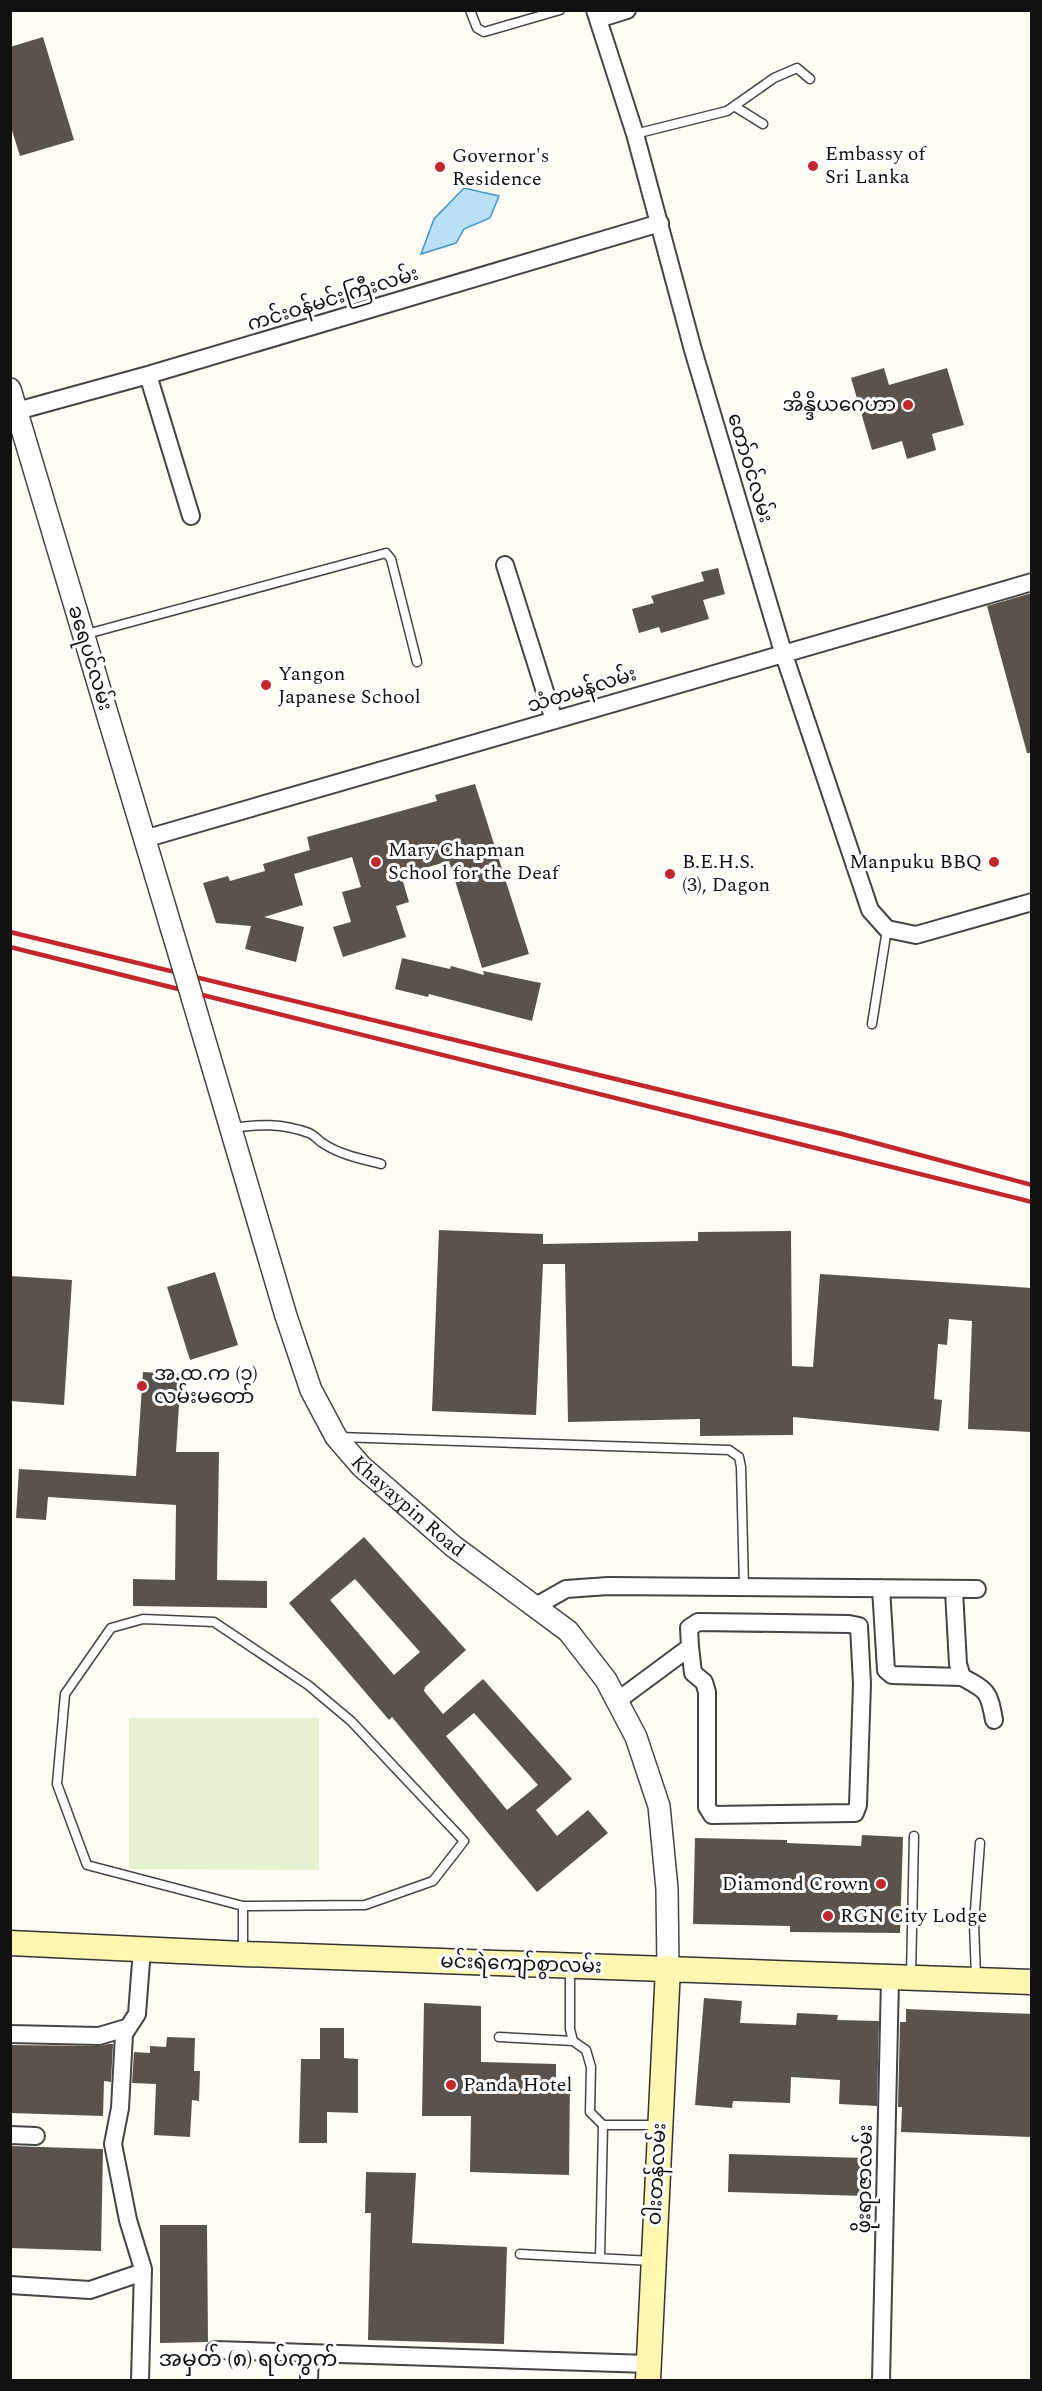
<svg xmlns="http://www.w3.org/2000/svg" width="1042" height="2391" viewBox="0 0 1042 2391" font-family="Spectral,'Noto Sans Myanmar',serif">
  <rect width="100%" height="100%" fill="#fffdf5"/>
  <path fill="#e6f2cf" d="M129,1718H319V1870L129,1869Z"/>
  <path fill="#b9e0f7" stroke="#3f96cf" stroke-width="1.5" d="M464,188L499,196L490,218L464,229L456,243L421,254L434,219Z"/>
  <path fill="#5a524d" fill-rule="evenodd" d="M43,37L74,140L20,156L10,124V47Z
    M884,368L889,385L947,368L964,425L932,434L936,450L907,459L902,441L872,450L851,378Z
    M718,568L725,594L703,600L709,619L661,633L659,627L639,633L632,609L654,603L651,596L704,581L701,572Z
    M1032,593V753H1027L987,606Z
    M475,784L529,954L482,968L449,861L401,875L409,902L396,906L406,937L343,957L333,927L351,922L342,892L361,887L352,857L294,874L303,905L264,917L304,927L296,962L245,949L251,926L216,923L203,883L228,876L230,881L265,871L263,864L310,850L307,837L437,801L435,795Z
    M402,958L450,969L451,966L484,975L483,971L541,983L532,1021L429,994L428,997L395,989Z
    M439,1230L543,1234V1244L698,1241V1232L791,1231L792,1366L813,1367L820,1274L1032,1288V1432L968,1429L972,1321L949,1319L947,1345L938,1344L934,1399L942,1400L939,1431L793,1417V1435L700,1436V1419L568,1422L565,1264H543L536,1415L432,1411Z
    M215,1272L238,1345L190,1360L167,1287Z
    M10,1276L72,1280L64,1405L10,1401Z
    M143,1372L181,1374L176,1452H219L217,1580L267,1581V1608L133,1606V1579L175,1580L176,1505L48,1497L46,1520L16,1518L19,1469L136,1476Z
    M364,1537L466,1650L425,1687L424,1691L443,1714L483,1679L572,1779L536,1810L557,1836L588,1810L608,1833L537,1892L392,1717L389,1720L289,1603ZM355,1579L420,1652L394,1675L330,1600ZM474,1713L538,1785L507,1810L446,1736Z
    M862,1835L903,1837L900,1933L790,1932V1926L693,1924L695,1838L787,1840V1843L861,1846Z
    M704,1998L742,2001L740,2023L796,2025L797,2013L838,2015L837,2020L879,2021L877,2106L839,2104L840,2080L791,2077L790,2103L733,2101L732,2108L695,2105Z
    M424,2003L481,2006V2062L556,2064V2080H570L569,2175L470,2172L471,2116H422Z
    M906,2009L1032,2014V2137L901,2132L902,2107H898L900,2022H906Z
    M320,2028H344V2058L358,2059V2113L327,2112V2143H299L301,2059H320Z
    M167,2037L195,2038L194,2071H200L199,2101L192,2100L190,2137L154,2135L156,2084L132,2083L134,2052L150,2053V2046L166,2047Z
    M109,2044H113L111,2082L104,2081L103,2116L10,2113V2045L99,2046Z
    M10,2146L103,2149L101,2251L10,2248Z
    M729,2154L866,2158L865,2196L728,2192Z
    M366,2172L416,2173L412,2243L507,2247L504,2344L368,2340L371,2213H365Z
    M160,2225H207L208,2342L160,2343Z"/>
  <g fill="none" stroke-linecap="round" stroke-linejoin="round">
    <defs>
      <path id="service" d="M470,10L477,28L484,32L560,10
        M734,106L763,124
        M635,134L727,111L774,78L797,68L810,79
        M83,635L386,553L391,559L417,662
        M872,1024L887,929
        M231,1128C259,1124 282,1123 309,1133C315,1135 318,1141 324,1144C341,1155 362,1159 381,1164
        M339,1437L729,1450L739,1457L741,1467L744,1587
        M143,1619L214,1622L308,1685L351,1721L464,1841L433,1881L365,1905L243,1906L87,1865L57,1784L65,1694L111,1628Z
        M243,1906V1951
        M570,1967V2029L573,2041L586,2050L591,2067L590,2112L603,2125H659
        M911,1975L914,1836
        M976,1977L974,1923L980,1843
        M499,2037L573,2041
        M520,2254L652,2261
        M600,2258L603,2125"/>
      <path id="minor" d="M595,10L635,134L693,350L783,652L870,910L887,929L916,935L1032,902
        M598,19L627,10
        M148,375L191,516
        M17,411L148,375L660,223
        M505,565L554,720
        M144,839L1032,582
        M881,1588L886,1670L892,1675L962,1677
        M954,1591L958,1664L962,1677C987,1690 989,1691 994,1720
        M536,1606L566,1589L608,1586L977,1589
        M617,1701L690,1647L693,1673L704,1682L707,1692V1807L712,1815L855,1813L858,1805L862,1684L859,1626L849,1624L698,1622L689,1628L690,1647
        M10,2034L99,2036L126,2028
        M10,2135L36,2136
        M10,2285L90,2290L143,2272
        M215,2350L649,2364
        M140,2380L143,2269L128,2220L113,2144L120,2108L124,2034L137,2014L142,1949
        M309,2380L310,2354
        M881,2380L890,1979"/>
      <g id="tertiary">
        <path d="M10,389L171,927"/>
        <path id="s1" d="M192,997L286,1316L311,1390L336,1437L361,1466L453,1546L568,1631L606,1680L636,1737L659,1806L667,1889L668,1968"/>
      </g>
      <path id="secondary" d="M10,1943L244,1954L1032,1982
        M648,2380L668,1968"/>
    </defs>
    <use href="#service" stroke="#444" stroke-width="11"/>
    <use href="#minor" stroke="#444" stroke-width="20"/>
    <use href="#tertiary" stroke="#444" stroke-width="24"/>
    <use href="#secondary" stroke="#333" stroke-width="27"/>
    <use href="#service" stroke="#fff" stroke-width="8"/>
    <use href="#minor" stroke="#fff" stroke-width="16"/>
    <use href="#tertiary" stroke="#fff" stroke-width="21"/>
    <use href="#secondary" stroke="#fff6b0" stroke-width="24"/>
    <path stroke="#c4262e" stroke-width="4.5" d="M10,932L842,1134L1032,1185
      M10,947L1032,1202"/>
    <defs>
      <path id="tertiary-bridge" d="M171,927L192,997"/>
    </defs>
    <use href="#tertiary-bridge" stroke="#444" stroke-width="24" stroke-linecap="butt"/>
    <use href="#tertiary-bridge" stroke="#fff" stroke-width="21"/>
  </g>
  <g fill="#c4262e" stroke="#fff" stroke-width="2">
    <circle cx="813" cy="166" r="6"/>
    <circle cx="440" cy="167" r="6"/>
    <circle cx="908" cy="405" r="6"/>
    <circle cx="266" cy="685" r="6"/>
    <circle cx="376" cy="862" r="6"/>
    <circle cx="994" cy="862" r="6"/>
    <circle cx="670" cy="874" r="6"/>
    <circle cx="142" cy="1386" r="6"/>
    <circle cx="881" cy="1884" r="6"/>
    <circle cx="828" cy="1916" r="6"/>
    <circle cx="451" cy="2085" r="6"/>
  </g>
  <g text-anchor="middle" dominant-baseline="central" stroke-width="6" stroke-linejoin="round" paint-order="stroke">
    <g font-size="20" fill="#111" stroke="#fff" text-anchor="start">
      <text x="825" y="154">Embassy of<tspan x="825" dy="23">Sri Lanka</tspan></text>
      <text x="452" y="156">Governor's<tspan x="452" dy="23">Residence</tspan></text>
      <text x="896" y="405" text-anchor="end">အိန္ဒိယဂေဟာ</text>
      <text x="278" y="674">Yangon<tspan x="278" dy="23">Japanese School</tspan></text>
      <text x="388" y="850">Mary Chapman<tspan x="388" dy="23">School for the Deaf</tspan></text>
      <text x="682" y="862">B.E.H.S.<tspan x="682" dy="23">(3), Dagon</tspan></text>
      <text x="982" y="862" text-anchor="end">Manpuku BBQ</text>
      <text x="154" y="1374">အ.ထ.က (၁)<tspan x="154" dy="23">လမ်းမတော်</tspan></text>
      <text x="869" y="1884" text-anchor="end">Diamond Crown</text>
      <text x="840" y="1916">RGN City Lodge</text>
      <text x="463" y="2085">Panda Hotel</text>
    </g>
    <g font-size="20" fill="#111" stroke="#fff">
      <text transform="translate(333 299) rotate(-17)">ကင်းဝန်မင်းကြီးလမ်း</text>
      <text transform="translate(750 468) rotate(73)">တော်ဝင်လမ်း</text>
      <text transform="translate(90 658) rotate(73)">ခရေပင်လမ်း</text>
      <text transform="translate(582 690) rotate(-17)">သံတမန်လမ်း</text>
      <text stroke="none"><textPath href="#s1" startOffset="564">Khayaypin Road</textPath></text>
      <text transform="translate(521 1964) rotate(2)">မင်းရဲကျော်စွာလမ်း</text>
      <text transform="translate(657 2174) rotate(-87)">ဝါးတန်လမ်း</text>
      <text transform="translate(865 2179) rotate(-89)">ဖိုးရာဇာလမ်း</text>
    </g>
    <g font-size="22" fill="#111" stroke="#fff">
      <text x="248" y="2359">အမှတ် (၈) ရပ်ကွက်</text>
    </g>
  </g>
  <rect width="1042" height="2391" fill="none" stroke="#111111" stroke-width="24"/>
</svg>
